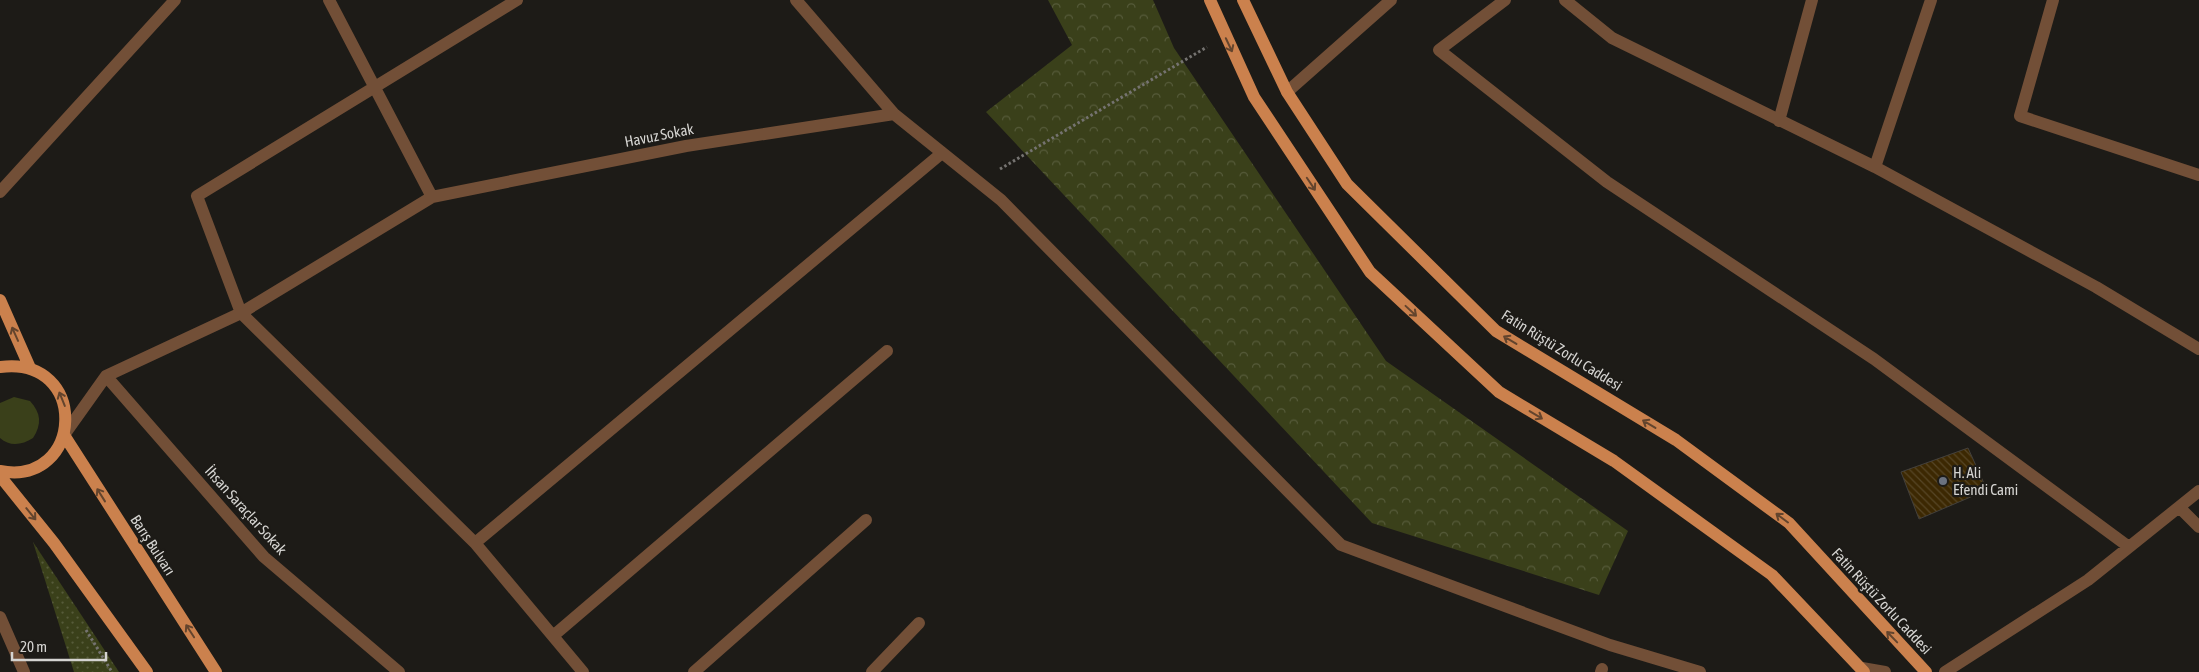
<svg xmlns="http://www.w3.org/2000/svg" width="2199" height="672" viewBox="0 0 2199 672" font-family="'Asap Condensed',sans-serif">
  <defs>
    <pattern id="forest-crowns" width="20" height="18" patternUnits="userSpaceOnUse" patternTransform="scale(1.25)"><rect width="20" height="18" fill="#3a401a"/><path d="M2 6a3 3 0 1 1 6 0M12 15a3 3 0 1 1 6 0" fill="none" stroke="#565b3a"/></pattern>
    <pattern id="park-dots" width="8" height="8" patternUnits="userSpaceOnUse" patternTransform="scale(1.25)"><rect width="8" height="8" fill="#3a401a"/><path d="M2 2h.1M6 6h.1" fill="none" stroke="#565b3a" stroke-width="1.8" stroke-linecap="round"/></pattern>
    <pattern id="building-back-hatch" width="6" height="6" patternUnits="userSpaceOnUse" patternTransform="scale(1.25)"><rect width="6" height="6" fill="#3c2802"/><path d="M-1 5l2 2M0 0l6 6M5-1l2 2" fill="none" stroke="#574626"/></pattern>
  </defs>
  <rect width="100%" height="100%" fill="#1d1b17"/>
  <path fill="#3a401a" d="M14,397L30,401C41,413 42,424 33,438C22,445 10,447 0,438V403Z"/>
  <path fill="url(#forest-crowns)" d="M1048,0H1153L1174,48L1386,361L1628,531L1599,595L1372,523L986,112L1072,45Z"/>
  <path fill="url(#park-dots)" d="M33,542L119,672H74Z"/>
  <path fill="url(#building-back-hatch)" stroke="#43403c" d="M1968,448L1987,490L1919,519L1901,472Z"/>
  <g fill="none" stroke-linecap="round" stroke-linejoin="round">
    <path stroke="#757370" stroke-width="3" stroke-dasharray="2.5 2.5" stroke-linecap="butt" d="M1000,169L1207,47
      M86,630L112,672"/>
    <path stroke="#724f37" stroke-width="12" d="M329,0L432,197
      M517,0L197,196L241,313L432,197L686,146L894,114
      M796,0L894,114L1001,200L1341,545L1610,645L1700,672
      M1505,0L1439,50L1607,182L1874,359L2129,547
      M1565,0L1612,38L1875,167L2096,287L2199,349
      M2053,0L2020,116L2199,175
      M1287,92L1391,0
      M1779,121L1812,0
      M1875,167L1931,0
      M0,192L175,0
      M106,376L264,557L399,672
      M64,435L106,376L241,313L475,543L942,153
      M2179,507L2199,527
      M475,543L583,672
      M0,617L24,672
      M553,636L887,351
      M1862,668L1885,672
      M694,672L866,520
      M872,672L919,623
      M1601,672L1602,669
      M1945,672L2088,580L2199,491"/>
    <path stroke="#cb814d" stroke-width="12" d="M1210,0L1254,97L1370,272L1499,392L1614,461L1772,575L1864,672
      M1243,0L1287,92L1347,184L1426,262L1496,331L1676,440L1789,523L1926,672
      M0,300L30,368
      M0,367C90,355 84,487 0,471
      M64,435L216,672
      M0,476L54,543L147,672"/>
  </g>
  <defs><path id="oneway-shaft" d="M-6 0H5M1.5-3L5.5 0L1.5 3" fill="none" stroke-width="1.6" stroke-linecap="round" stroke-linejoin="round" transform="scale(1.25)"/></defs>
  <g stroke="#63442d">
    <use href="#oneway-shaft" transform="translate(1229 45) rotate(65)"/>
    <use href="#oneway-shaft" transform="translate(1311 184) rotate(56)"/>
    <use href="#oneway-shaft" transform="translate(1411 311) rotate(43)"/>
    <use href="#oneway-shaft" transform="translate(15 334) rotate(-114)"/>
    <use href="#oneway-shaft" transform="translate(1510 340) rotate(-149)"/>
    <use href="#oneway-shaft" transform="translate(62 399) rotate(-112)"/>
    <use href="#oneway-shaft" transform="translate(1536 415) rotate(31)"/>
    <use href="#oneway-shaft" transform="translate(1649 424) rotate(-149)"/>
    <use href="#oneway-shaft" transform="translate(101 495) rotate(-122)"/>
    <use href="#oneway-shaft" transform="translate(31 514) rotate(51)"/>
    <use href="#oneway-shaft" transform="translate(1782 518) rotate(-143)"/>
    <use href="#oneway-shaft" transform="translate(190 631) rotate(-123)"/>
    <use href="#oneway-shaft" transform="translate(1892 637) rotate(-134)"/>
  </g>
  <circle fill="#6b7280" stroke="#1d1b17" stroke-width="2" cx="1943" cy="481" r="5"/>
  <g text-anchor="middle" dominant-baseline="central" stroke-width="4.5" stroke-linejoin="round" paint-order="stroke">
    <g font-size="15" fill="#d5d4d1" stroke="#1d1b17">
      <text transform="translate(659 135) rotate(-11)">Havuz Sokak</text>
      <text transform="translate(1562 350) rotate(32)">Fatin Rüştü Zorlu Caddesi</text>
      <text transform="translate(246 510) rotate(48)">İhsan Saraçlar Sokak</text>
      <text transform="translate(153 545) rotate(57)">Barış Bulvarı</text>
      <text transform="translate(1882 601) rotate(47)">Fatin Rüştü Zorlu Caddesi</text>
    </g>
    <g font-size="15" fill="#d5d4d1" stroke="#1d1b17" text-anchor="start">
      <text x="1953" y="472">H. Ali<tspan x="1953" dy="17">Efendi Cami</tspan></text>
    </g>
  </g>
  <path d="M12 652v8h94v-8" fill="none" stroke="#d5d4d1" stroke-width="2.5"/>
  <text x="20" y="652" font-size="15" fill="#d5d4d1" stroke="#1d1b17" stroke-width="4" paint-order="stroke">20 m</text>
</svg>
